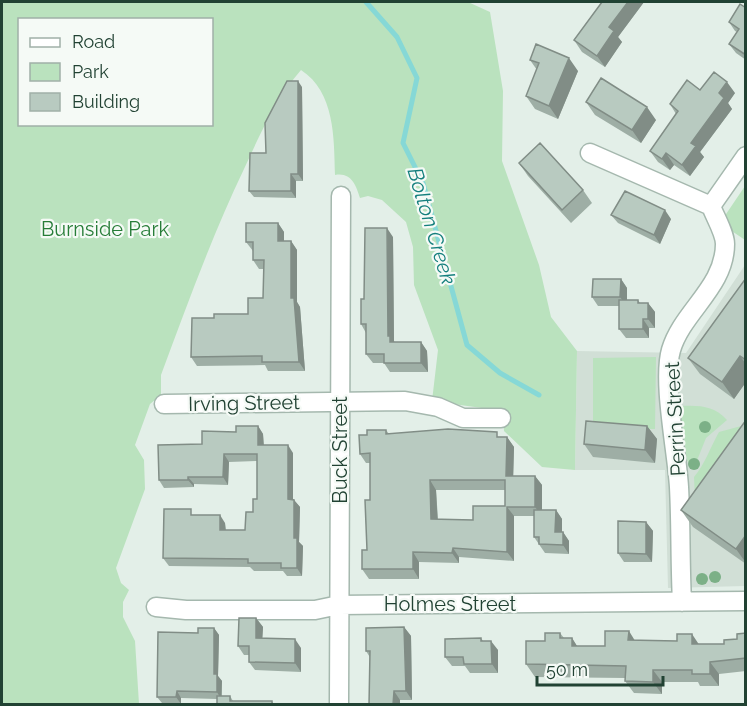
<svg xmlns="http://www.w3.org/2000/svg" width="747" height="706" viewBox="0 0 747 706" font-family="Raleway,sans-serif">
  <rect width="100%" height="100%" fill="#e3efe8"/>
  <path fill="#d1dfd6" d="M745,265V586L668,588L665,470H575L577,351L686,353Z"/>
  <path fill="#bae2be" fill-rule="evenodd" d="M2,2H468L490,12L503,91L502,161L539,265L551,317L577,351L575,470L542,467L504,431L503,411L432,401L438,350L414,285L413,247L406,222L382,200L368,196L360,198C356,185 351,172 335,175C334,138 335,92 301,70C276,99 260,134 244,169C212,236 187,305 161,375V395L150,404L135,445L144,460L145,489L116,568L121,583L129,590L123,602V617L135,641L139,704H2ZM20,20H212V124H20Z
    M745,186V240L720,223Z
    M656,357L655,429H593V358Z
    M679,406C698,405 714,405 727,420L706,438L694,468L681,454Z
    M745,425L695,499L694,477C705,464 710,448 719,432Z"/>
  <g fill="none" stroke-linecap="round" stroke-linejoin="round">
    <path stroke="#86d8d6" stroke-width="5" d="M366,2L397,37L417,78L403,143L423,183L467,345L500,373L539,395"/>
    <defs>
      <path id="minor" d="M590,153L711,206
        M711,206L746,156
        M164,404L405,401L438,407L463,418H501
        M682,602C680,564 681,525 679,487C677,452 662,381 671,350C682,312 725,287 725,244C725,233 715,217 711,206
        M156,607L186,610H315L339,605L746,601
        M339,704L341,196"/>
    </defs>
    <use href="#minor" stroke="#a5b8ae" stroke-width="21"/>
    <use href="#minor" stroke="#fff" stroke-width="18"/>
  </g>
  <g fill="#7cb087">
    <circle cx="705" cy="427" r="6"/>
    <circle cx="694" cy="464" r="6"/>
    <circle cx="715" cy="577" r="6"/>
    <circle cx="702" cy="579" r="6"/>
  </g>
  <path fill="#9eaea5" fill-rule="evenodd" d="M602,2H644L618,37L622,42L605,67L582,52L574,40Z
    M746,8V60L736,53L729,44L737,32L735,31L729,22Z
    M530,60L578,71L558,119L535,109L526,96L537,70Z
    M302,87L303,181H296V198L254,197L249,191L266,153Z
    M700,90L735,93L728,103L732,109L700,152L704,157L690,176L674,165L670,170L658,162L650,151L676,114L670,104Z
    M586,102L656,120L641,143L595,115Z
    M519,163L583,190L592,203L571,223L528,176Z
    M611,215L671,219L660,244L618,223Z
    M278,223L284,232V241H291L297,250V302L300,307L305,371H268L265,365L197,366L191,357L214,318L248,314L263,298L264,269H259L253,260V251L246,242Z
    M393,237L394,341V342H421L427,351L428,372H390L384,363H373L366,354V333L361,324L364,299Z
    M746,278V382L734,399L700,374L688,358Z
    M621,279L627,288V300H638L640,303H648L655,312V328H649V338H626L619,329V306H598L592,297Z
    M746,420V564L693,527L681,510Z
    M258,426L263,434L264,445L293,453V500H294L300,507L299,542L303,546L302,576H287L283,571H254L250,567L169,566L163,558L195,515L225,523L226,530H245L253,512L257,499V461L229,462L228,485L194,484V487L164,488L159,480L202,444L236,432Z
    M647,426L657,439L655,463L593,457L584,444Z
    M386,430L389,434L507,437L514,447L513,476H535L542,485V510H556L562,519V532H563L569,541V554L545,553L534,537V516H514V561L459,557V563L419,562V579H369L362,569L367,550L370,500V463H366L360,454L367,435ZM436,490H505V506L473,520L438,519Z
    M646,522L653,531L652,562H624L618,553Z
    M256,618L263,627L262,638L301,648V672L255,670L249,662V655H244L238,646Z
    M404,627L411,636L412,700H400V705L366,651Z
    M198,628H214L219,635L218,676L222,681V696H230L233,701H272L274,705H217V699L181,698V704L162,703L157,697L158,632L198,633Z
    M560,633L564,638H572L577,646H605L635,640L699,644H724L737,639L746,633V671L719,674V686H700L698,682H662V694L634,693L625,681V678L535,677L526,664L545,641Z
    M481,638L483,641L498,650V673H470L465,666H452L445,657Z"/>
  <path fill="#818d86" d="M628,2H644L618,37L622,42L605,67L597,56L609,27Z
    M569,58L578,71L558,119L549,106Z
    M298,81L302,87L303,181L298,174Z
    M727,82L735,93L728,103L732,109L700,152L704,157L690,176L682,165L691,143L719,93Z
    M647,107L656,120L641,143L632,130Z
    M666,153L674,165L670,170L662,159Z
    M291,174L296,181V198L291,191Z
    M665,210L671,219L660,244L654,235Z
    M278,223L284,232V250L278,241Z
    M387,228L393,237L394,341L396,345L390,342L388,336Z
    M291,241L297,250V302L300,307L305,371L299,362L291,298Z
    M621,279L627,288V306L620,297Z
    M648,303L655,312V328L648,319Z
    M643,319L649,328V338L643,329Z
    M421,342L427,351L428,372L421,363Z
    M740,356L746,364V382L734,399L722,382Z
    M258,426L263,434L264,453L258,445Z
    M647,426L657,439L655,463L645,450Z
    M507,437L514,447L513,486L506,476Z
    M288,445L293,453V507L288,499Z
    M224,454L229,462L228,485L223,477Z
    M535,476L542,485V516L535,507Z
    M188,477L194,484V487L188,480Z
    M430,480L436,490L438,528L431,519Z
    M294,500L300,507L299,542L303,546L302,576L297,568L294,538Z
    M507,507L514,516V561L507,552Z
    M556,510L562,519V540L555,532Z
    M220,515L225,523L226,538L220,530Z
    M646,522L653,531L652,562L646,554Z
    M563,532L569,541V554L563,545Z
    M746,535V563L736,549Z
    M453,548L459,557V563L452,553Z
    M413,552L419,562V579L413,569Z
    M256,618L263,627L262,647L256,638Z
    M404,627L411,636L412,700L406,691Z
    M214,628L219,635L218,676L222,681L221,699L217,692L214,674Z
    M629,631L637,644L628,640Z
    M692,634L700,646L692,644Z
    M572,638L580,651L572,646Z
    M295,639L301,648V672L295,663Z
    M491,641L498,650V673L492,664Z
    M710,662L719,674V686L710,674Z
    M653,670L662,682V694L653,682Z
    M177,691L181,698V704L176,697Z
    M394,691L400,700V705H393Z"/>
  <path fill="#b8cac0" stroke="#818d86" stroke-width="1.5" fill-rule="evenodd" d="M602,2H628L609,27L614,31L597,56L574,40Z
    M740,4L746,8V55L729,44L739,29L729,22Z
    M536,44L569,58L549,106L526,96L539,63L530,60Z
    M714,72L727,82L719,93L724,98L691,143L696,146L682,165L666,153L662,159L650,151L678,111L670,104L687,80L700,90Z
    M601,78L647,107L632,130L586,102Z
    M287,81H298V174H291V191H249L250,153H266L265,123Z
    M540,143L583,190L562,210L519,163Z
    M625,191L665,210L654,235L611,215Z
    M246,223H278V241H291V298H294L299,362H262V356L191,357L192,318H214V314H248V298H263L264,260H253V242H246Z
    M365,228H387L388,336H390V342H421V363H384V354H366V324H361V299H364Z
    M746,278V360L740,356L722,382L688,358Z
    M593,279H621L620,297H592Z
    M619,300H638V303H648V319H643V329H619Z
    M746,420V535L736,549L681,510Z
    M586,421L647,426L645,450L584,444Z
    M236,426H258V445H288V499L294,500V538H297V568H281V563H248V559L163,558L164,509H191V515H220V530H245L246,512H253V499H257V454H224L223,477H188V480H159L158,445L202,444V431L236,432Z
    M448,429L497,432V437H507L506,476H535V507H507V552L453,548L452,553L413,552V569H362V550H367L365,500H370V453L360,454L359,435H367V430H386V434ZM430,480H505V506H473V520L431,519Z
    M534,510H556L555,532H563V545L539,544V537H534Z
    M618,521L646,522V554L618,553Z
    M239,618H256V638L295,639V663L249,662V646H238Z
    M404,627L406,691H394L393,705H369L370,651H366V628Z
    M198,628H214V674H217V692L177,691L176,697H157L158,632L198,633Z
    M605,631H629L628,640L677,641V634H692V644H724V640L737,639V634L746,633V658L710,662V674H692V670H653V682L625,681L626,666L526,664V641H545V633H560V638H572V646H605Z
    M481,638V641H491L492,664H464L463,657H445V639Z
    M217,696H230V701H272V705H217Z"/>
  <g text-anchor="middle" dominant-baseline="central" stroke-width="4.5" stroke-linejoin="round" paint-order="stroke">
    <g font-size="20" fill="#277d38" stroke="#f5faf6">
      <text x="105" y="229">Burnside Park</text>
    </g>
    <g font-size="20" fill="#214233" stroke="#f5faf6">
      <text transform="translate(244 403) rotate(-1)">Irving Street</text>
      <text transform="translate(675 419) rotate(-93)">Perrin Street</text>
      <text transform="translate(340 450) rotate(-90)">Buck Street</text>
      <text x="450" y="604">Holmes Street</text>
    </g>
    <g font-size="21" font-style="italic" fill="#147f7d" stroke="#f5faf6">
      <text transform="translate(432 226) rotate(73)">Bolton Creek</text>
    </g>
  </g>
  <rect width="747" height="706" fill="none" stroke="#214233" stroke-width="6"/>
  <rect x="18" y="18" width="195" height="108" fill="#f5faf6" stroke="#a0b0a8" stroke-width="1.5"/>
  <rect x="30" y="38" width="30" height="9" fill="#ffffff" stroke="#a0b0a8" stroke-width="1.5"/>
  <text x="72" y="48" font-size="18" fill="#214233">Road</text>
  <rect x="30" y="63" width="30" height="18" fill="#bae2be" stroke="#a0b0a8" stroke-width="1.5"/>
  <text x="72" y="78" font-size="18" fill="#214233">Park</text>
  <rect x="30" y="93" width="30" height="18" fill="#b8cac0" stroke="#a0b0a8" stroke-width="1.5"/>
  <text x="72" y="108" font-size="18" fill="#214233">Building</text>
  <path d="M537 676v9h126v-9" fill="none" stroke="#214233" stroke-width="3"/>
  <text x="546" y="676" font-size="18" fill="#214233" stroke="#f5faf6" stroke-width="4.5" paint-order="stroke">50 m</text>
</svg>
